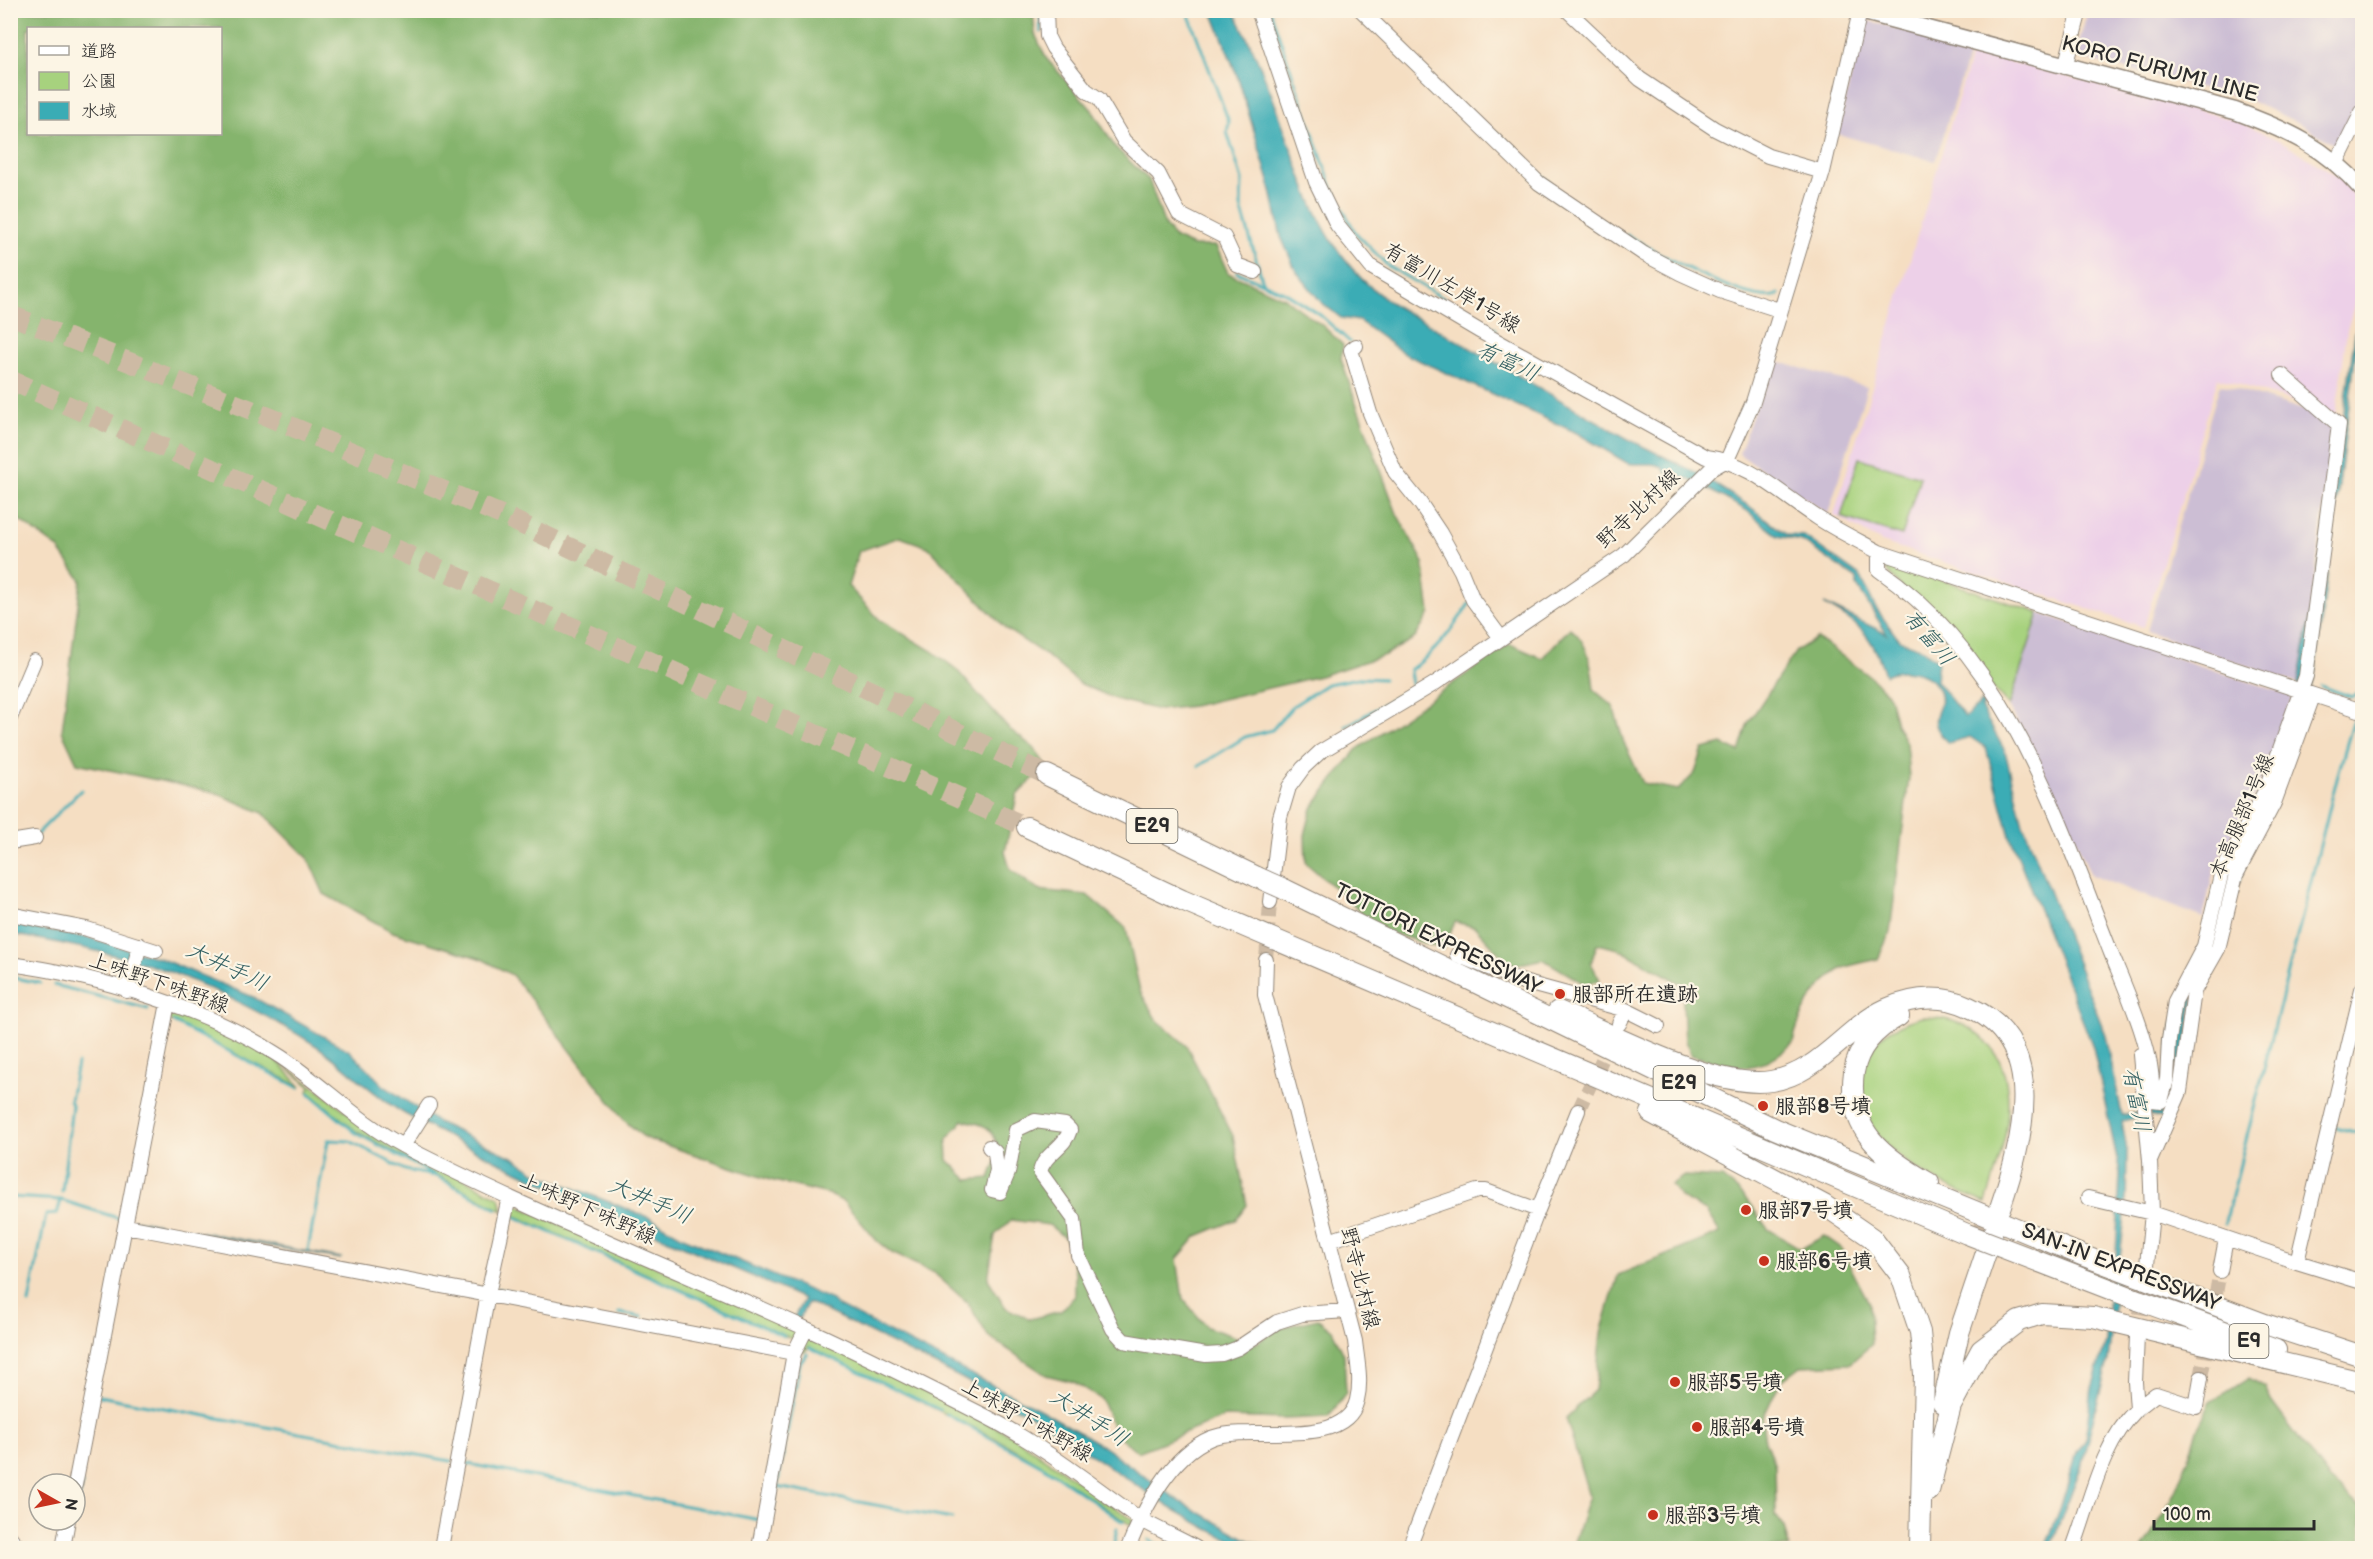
<svg xmlns="http://www.w3.org/2000/svg" width="2373" height="1559" viewBox="0 0 2373 1559" font-family="'Balsamiq Sans','Klee One',sans-serif">
  <rect width="100%" height="100%" fill="#fcf5e5"/>
  <filter id="ink" filterUnits="userSpaceOnUse"><feTurbulence type="fractalNoise" baseFrequency=".0167" numOctaves="2"/><feDisplacementMap in="SourceGraphic" scale="12" xChannelSelector="R" yChannelSelector="G"/><feConvolveMatrix kernelMatrix="1 2 1 2 8 2 1 2 1" color-interpolation-filters="sRGB"/></filter>
  <filter id="wash" filterUnits="userSpaceOnUse"><feTurbulence type="fractalNoise" baseFrequency=".008" numOctaves="4" result="noise"/><feDisplacementMap in="SourceGraphic" scale="24" xChannelSelector="R" yChannelSelector="G"/><feGaussianBlur stdDeviation="1.35" result="paint"/><feColorMatrix in="noise" values="0 0 0 0 0 0 0 0 0 0 0 0 0 0 0 0 0 1.4 0 .05"/><feComposite in="paint" operator="in"/></filter>
  <g filter="url(#wash)">
    <rect width="100%" height="100%" fill="#f5dec2"/>
    <path fill="#edd0e8" d="M1972,52L2239,121L2286,144L2342,180L2362,208V277L2347,330L2336,414L2218,378L2144,627L1882,542L1834,515Z"/>
    <path fill="#ccbed4" d="M2088,11H2362V93L2336,146L2305,126L2247,99L2075,56Z
      M1865,20L1971,48L1935,161L1837,134Z
      M1772,360L1867,387L1828,514L1739,454Z
      M2220,384L2320,415L2334,424L2301,685L2147,631Z
      M2039,613L2293,696L2257,791L2215,865L2203,918L2091,875L2056,796L2009,706Z"/>
    <path fill="#a7d27e" stroke="#697e54" stroke-width="1.5" d="M1859,458L1920,477L1902,536L1841,517Z
      M1886,561L2039,613L2009,706L1886,570Z
      M176,1010L252,1043L279,1063L301,1087L167,1019L169,1014Z
      M1922,1017C1978,1017 2010,1053 2008,1109C2007,1141 1995,1173 1986,1203C1930,1181 1839,1137 1865,1063C1867,1058 1868,1050 1871,1046C1883,1032 1905,1021 1922,1017Z
      M278,1060L367,1127L500,1198L503,1211L356,1131L308,1091L310,1087Z
      M514,1204L799,1329L797,1341L507,1212Z
      M806,1335H812L1011,1435L1133,1520L1131,1525L1043,1466L997,1439L809,1347L804,1352L800,1350Z"/>
    <path fill="#85b46d" stroke="#58704c" stroke-width="1.5" fill-rule="evenodd" d="M11,11H1033L1035,34L1046,58L1092,110L1115,147L1149,180L1165,226L1175,238L1193,246H1216L1228,273L1284,298L1323,326L1343,345L1341,359L1356,403L1397,514L1423,561L1430,613L1415,638L1385,655L1320,676L1193,706L1159,710L1115,699L1079,683L1047,656L1006,629L928,547L900,537L859,551L848,586L880,620L932,651L956,669L1007,727L1034,748L1046,766L1017,795L1005,852L1010,869L1038,890L1087,895L1126,928L1140,991L1156,1019L1186,1045L1233,1136L1247,1205L1236,1220L1197,1236L1177,1259L1183,1299L1207,1327L1255,1344L1279,1328L1318,1319L1332,1330L1344,1355L1346,1393L1329,1417L1285,1419L1225,1417L1138,1452L1116,1434L1101,1399L1074,1382L1046,1375L988,1336L968,1303L934,1273L892,1253L877,1241L844,1202L828,1194L770,1180L645,1138L625,1121L512,975L482,959L393,932L324,894L308,858L263,813L213,792L77,763L62,731L81,580L58,548L11,514ZM28,28H220V134H28ZM963,1120C988,1125 991,1127 1000,1150L990,1178L968,1180L948,1160L947,1139ZM1011,1220L1049,1225L1066,1239L1075,1272V1296L1061,1311L1030,1319L1006,1308L988,1279L995,1235Z
      M1570,628C1589,642 1592,668 1594,690L1613,706L1624,743L1643,783L1678,790L1695,773L1703,749L1722,744L1739,752L1748,723L1796,651L1817,638L1871,677L1889,696L1896,724L1906,743L1909,777L1890,932L1878,959C1867,962 1851,964 1841,969C1816,985 1798,1015 1793,1043C1755,1077 1737,1068 1691,1055L1685,1041L1682,984L1619,949L1597,944L1591,963L1600,980L1586,985L1543,959L1511,966L1475,927L1455,922L1443,949L1372,927L1355,906L1306,863L1305,835L1312,808L1356,750L1510,644L1542,658Z
      M1684,1176L1722,1178L1743,1195L1768,1229L1801,1249L1824,1236L1840,1247L1869,1303L1871,1345L1849,1364L1801,1366L1780,1382L1762,1420L1765,1441L1775,1466L1776,1516L1784,1527L1789,1548H1572L1589,1496L1566,1418L1595,1390L1601,1333L1618,1275L1720,1233L1706,1211L1681,1198L1671,1185Z
      M2249,1378L2265,1387L2271,1401L2328,1478L2362,1509V1548H2142L2166,1511L2189,1458L2197,1429L2211,1402Z"/>
    <path fill="#3aacb5" stroke="#326c70" stroke-width="1.5" d="M1212,11H1234C1244,31 1255,52 1263,73C1305,172 1314,271 1423,321L1630,440L1699,474L1749,506L1787,535L1804,536L1861,577L1875,607L1899,640L1922,649L1938,661L1936,681L1965,717L1982,702L1984,705L1981,708L2005,751L2023,824L2106,1036L2122,1115L2139,1113V1117L2122,1121L2127,1151L2126,1206L2108,1361L2081,1467L2050,1548H2045L2060,1509L2077,1452L2085,1439L2092,1388L2106,1342L2109,1289L2116,1255L2120,1173L2093,1047L2010,836L1986,748L1970,737L1948,743C1921,714 1947,713 1939,691C1931,671 1901,667 1885,675C1873,635 1860,624 1824,604L1887,634L1857,586V579L1802,541L1778,536L1746,510L1692,480L1666,473C1659,458 1641,467 1627,463L1577,433L1405,354L1359,321L1341,318L1321,302L1296,271L1281,237L1269,181L1239,81Z
      M2362,304L2314,679L2216,945L2198,975L2181,1072L2163,1118L2150,1116V1110L2159,1107L2173,1025L2225,877L2290,729L2337,464L2355,334Z
      M10,924L94,939L159,958L253,997L350,1051L383,1085L439,1123L514,1158L538,1174L650,1218L683,1237L832,1300L836,1305L1039,1409L1101,1445L1181,1502L1244,1538L1270,1548H1248L1208,1529L1171,1508L1037,1419L961,1378L808,1302L799,1319L794,1317L804,1299C670,1240 534,1184 405,1114C372,1095 347,1066 315,1045C273,1018 204,983 156,967C110,952 59,943 11,934Z
      M133,1219L341,1258L340,1259L133,1221Z"/>
    <g fill="none" stroke-linecap="round" stroke-linejoin="round">
      <path stroke="#3aacb5" stroke-width="3" d="M1187,10L1229,122L1227,132L1242,180L1241,207L1263,283
        M1270,10L1332,188L1355,232L1388,266L1496,329
        M1352,10L1366,24
        M1040,12L1041,32
        M1499,134L1506,142
        M1534,169L1550,183
        M1627,235C1652,250 1755,309 1779,294
        M1237,272L1286,293L1319,314L1350,342
        M2321,686L2352,697L2359,694L2362,685
        M1412,688L1410,670C1436,652 1452,630 1469,604
        M1346,726L1402,694
        M1199,766L1245,737L1272,730L1293,706L1327,684L1359,678L1384,679
        M36,835L81,790
        M10,977L40,983
        M54,985L148,1009
        M173,1022L299,1088
        M309,1093L356,1133L497,1209
        M2335,1127L2362,1134
        M62,1192L72,1105L70,1100L77,1064
        M10,1197L61,1200L121,1219
        M511,1215L784,1336
        M2225,1224L2337,778L2354,719
        M308,1250L328,1140L350,1141L405,1170L435,1176
        M498,1289L528,1295
        M29,1303L46,1215L57,1214L61,1200
        M619,1313L642,1317
        M810,1348L940,1410
        M99,1396L451,1461
        M946,1414L1044,1467L1123,1522
        M463,1463L760,1520
        M777,1487L952,1519
        M75,1520L82,1484
        M769,1530L800,1363L807,1354
        M1149,1540L1164,1548
        M1113,1548L1117,1528"/>
    </g>
  </g>
  <g filter="url(#ink)">
    <g fill="none" stroke-linecap="round" stroke-linejoin="round">
      <path stroke="#cdbaa4" stroke-width="14" stroke-dasharray="14 7" stroke-linecap="butt" d="M1266,960L1270,902
        M1578,1111L1612,1039
        M2137,1335L2146,1271
        M2201,1378L2220,1271"/>
      <path stroke="#cdbaa4" stroke-width="20" stroke-dasharray="20 10" stroke-linecap="butt" d="M10,315L269,417L504,516L1047,775
        M10,380L1027,827
        M1982,1231L1991,1204"/>
      <defs>
        <path id="minor" d="M1046,10L1047,36L1053,48L1086,90L1099,99L1124,141L1158,173L1179,214L1224,237L1237,265L1255,272
          M1258,10L1316,182L1337,225L1371,267L1481,332L1706,457C1749,462 1782,495 1818,518C1838,531 1859,541 1879,552L2362,711
          M1361,10L1539,183L1644,254L1680,273L1720,291L1779,310
          M1567,10L1640,79L1715,129L1768,156L1823,172
          M2065,67L2080,10
          M2336,164L2362,112
          M1356,346L1351,350L1370,413L1395,472L1420,503L1440,533L1461,571L1473,600L1501,638
          M1879,552V570C2007,658 2057,815 2111,953C2126,990 2159,1061 2151,1100
          M10,718L34,661
          M10,842L35,838
          M1270,902L1280,817L1289,787L1303,768L1320,752L1434,684L1624,555L1711,469L1727,460L1753,402L1823,172L1860,11
          M10,914L87,929L156,951
          M1457,955L1523,982L1626,1010L1658,1026
          M10,964C96,975 209,1009 281,1057C323,1085 359,1123 405,1147C536,1214 673,1268 807,1329C868,1357 928,1387 987,1417C1041,1445 1088,1482 1137,1517C1156,1529 1177,1537 1196,1548
          M2362,989L2297,1262L2362,1282
          M127,991L140,945
          M1619,1024L1626,1010
          M2140,1055L2150,1161
          M2144,1099L2161,1101L2167,1079L2169,1040L2175,1001L2204,946L2221,875L2265,791L2306,676L2339,425L2282,375
          M403,1146L429,1105
          M989,1147L995,1152L997,1170L992,1190L1000,1192L1008,1173L1016,1130L1035,1121L1065,1125L1070,1130C1065,1148 1044,1153 1040,1172L1074,1219L1078,1255L1113,1329L1124,1341L1206,1355L1222,1354L1238,1348L1277,1322L1302,1314L1347,1311
          M2088,1198L2152,1213L2297,1262
          M1538,1210L1578,1111
          M126,1226L794,1353
          M1329,1241L1477,1191H1486L1538,1210L1409,1548
          M2147,1265L2152,1213L2150,1161L2180,1092L2194,991L2218,949L2236,875L2274,803L2313,696
          M2220,1271L2226,1239
          M2137,1409L2156,1394L2196,1407L2201,1378
          M75,1485L168,1003
          M10,1537L19,1548
          M63,1548L68,1520
          M441,1548L488,1294L509,1197
          M759,1548L794,1353L806,1329
          M1128,1548C1144,1509 1170,1455 1211,1438C1224,1433 1239,1433 1252,1433C1283,1432 1348,1440 1357,1400C1362,1381 1357,1360 1355,1341L1265,995L1266,960
          M2073,1548C2091,1501 2100,1446 2137,1409L2135,1382L2137,1336"/>
        <path id="major" d="M1857,10L2235,111C2287,130 2325,147 2362,189"/>
        <path id="highway" d="M1047,775L1257,877
          M1027,827L1182,900L1967,1234
          M1284,889L1775,1129L2084,1256L2265,1324L2362,1356
          M1558,1011C1612,1034 1714,1090 1771,1081C1819,1074 1845,1028 1886,1009C1913,997 1941,994 1969,1007C2051,1043 2022,1143 2000,1208
          M1899,1016C1877,1028 1858,1046 1854,1072C1846,1130 1883,1157 1929,1183
          M1651,1113L1824,1205L1872,1238L1901,1276L1920,1332L1924,1374L1920,1548
          M2138,1300L2276,1350
          M1943,1403L1959,1333L1992,1235
          M1929,1491L1951,1406L1981,1350L2019,1321L2042,1314L2093,1317L2362,1382"/>
      </defs>
      <use href="#minor" stroke="#908476" stroke-width="16"/>
      <use href="#major" stroke="#908476" stroke-width="19"/>
      <use href="#highway" stroke="#908476" stroke-width="22"/>
      <use href="#minor" stroke="#fff" stroke-width="14"/>
      <use href="#major" stroke="#fff" stroke-width="16"/>
      <use href="#highway" stroke="#fff" stroke-width="20"/>
      <defs>
        <path id="highway-bridge" d="M1257,877L1284,889
          M1967,1234L2138,1300"/>
      </defs>
      <use href="#highway-bridge" stroke="#908476" stroke-width="22" stroke-linecap="butt"/>
      <use href="#highway-bridge" stroke="#fff" stroke-width="20"/>
    </g>
  </g>
  <g fill="#c8321e" stroke="#fcf5e5" stroke-width="2">
    <circle cx="1560" cy="994" r="6"/>
    <circle cx="1763" cy="1106" r="6"/>
    <circle cx="1746" cy="1210" r="6"/>
    <circle cx="1764" cy="1261" r="6"/>
    <circle cx="1675" cy="1382" r="6"/>
    <circle cx="1697" cy="1427" r="6"/>
    <circle cx="1653" cy="1515" r="6"/>
  </g>
  <g text-anchor="middle" dominant-baseline="central" stroke-width="4.5" stroke-linejoin="round" paint-order="stroke">
    <g fill="#fcf5e5" stroke="#6a6863" stroke-width="1.5">
      <rect x="1126.5" y="809" width="51" height="34" rx="4.5"/>
      <rect x="1653.5" y="1066" width="51" height="34" rx="4.5"/>
      <rect x="2229.5" y="1324" width="39" height="34" rx="4.5"/>
    </g>
    <g font-size="20" font-weight="bold" fill="#2b2b2b">
      <text x="1152" y="826">E29</text>
      <text x="1679" y="1083">E29</text>
      <text x="2249" y="1341">E9</text>
    </g>
    <g font-size="21" fill="#2b2b2b" stroke="#fcf5e5">
      <text transform="translate(2160 69) rotate(15)">KORO FURUMI LINE</text>
      <text transform="translate(1452 288) rotate(31)">有富川左岸1号線</text>
      <text transform="translate(1638 509) rotate(-43)">野寺北村線</text>
      <text transform="translate(2242 816) rotate(-67)">本高服部1号線</text>
      <text transform="translate(1438 939) rotate(26)">TOTTORI EXPRESSWAY</text>
      <text transform="translate(159 983) rotate(19)">上味野下味野線</text>
      <text transform="translate(588 1209) rotate(24)">上味野下味野線</text>
      <text transform="translate(2121 1267) rotate(21)">SAN-IN EXPRESSWAY</text>
      <text transform="translate(1360 1278) rotate(76)">野寺北村線</text>
      <text transform="translate(1027 1420) rotate(30)">上味野下味野線</text>
    </g>
    <g font-size="21" font-weight="bold" fill="#2b2b2b" stroke="#fcf5e5" text-anchor="start">
      <text x="1572" y="994">服部所在遺跡</text>
      <text x="1775" y="1106">服部8号墳</text>
      <text x="1758" y="1210">服部7号墳</text>
      <text x="1776" y="1261">服部6号墳</text>
      <text x="1687" y="1382">服部5号墳</text>
      <text x="1709" y="1427">服部4号墳</text>
      <text x="1665" y="1515">服部3号墳</text>
    </g>
    <g font-size="22" font-style="italic" fill="#315f62" stroke="#fcf5e5">
      <text transform="translate(1508 362) rotate(25)">有富川</text>
      <text transform="translate(1929 638) rotate(50)">有富川</text>
      <text transform="translate(227 967) rotate(25)">大井手川</text>
      <text transform="translate(2136 1100) rotate(79)">有富川</text>
      <text transform="translate(650 1201) rotate(23)">大井手川</text>
      <text transform="translate(1089 1418) rotate(33)">大井手川</text>
    </g>
  </g>
  <rect width="2373" height="1559" fill="none" stroke="#fcf5e5" stroke-width="36"/>
  <rect x="27" y="27" width="195" height="108" fill="#fcf5e5" stroke="#a8a49b" stroke-width="1.5"/>
  <rect x="39" y="46" width="30" height="9" fill="#ffffff" stroke="#a8a49b" stroke-width="1.5"/>
  <text x="81" y="57" font-size="18" fill="#2b2b2b">道路</text>
  <rect x="39" y="72" width="30" height="18" fill="#a7d27e" stroke="#a8a49b" stroke-width="1.5"/>
  <text x="81" y="87" font-size="18" fill="#2b2b2b">公園</text>
  <rect x="39" y="102" width="30" height="18" fill="#3aacb5" stroke="#a8a49b" stroke-width="1.5"/>
  <text x="81" y="117" font-size="18" fill="#2b2b2b">水域</text>
  <g transform="translate(57 1502) rotate(99)"><circle r="28" fill="#fcf5e5" stroke="#a8a49b" stroke-width="1.5"/>
  <path d="M0-4.5L10 22L0 15L-10 22Z" fill="#c8321e"/>
  <text y="-9" font-size="16" font-weight="bold" text-anchor="middle" fill="#2b2b2b">N</text>
  </g>
  <path d="M2154 1520v9h160v-9" fill="none" stroke="#2b2b2b" stroke-width="3"/>
  <text x="2163" y="1520" font-size="18" fill="#2b2b2b" stroke="#fcf5e5" stroke-width="4.5" paint-order="stroke">100 m</text>
</svg>
